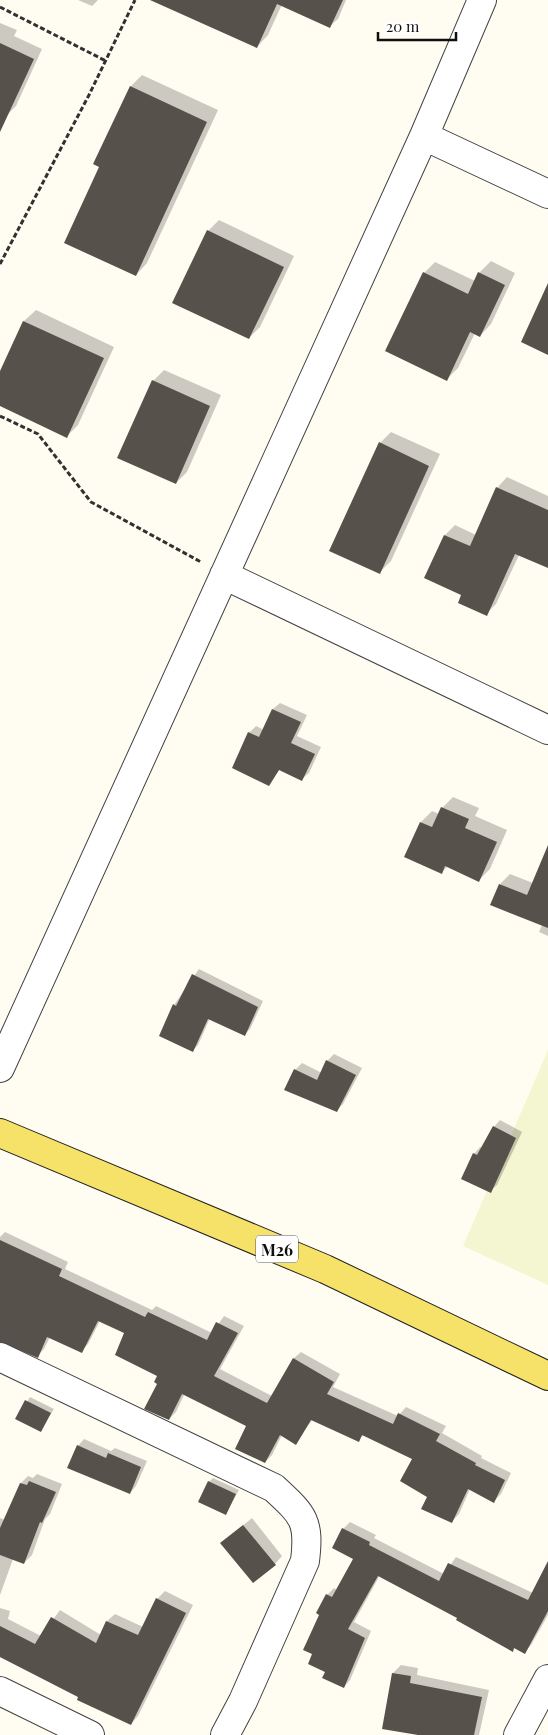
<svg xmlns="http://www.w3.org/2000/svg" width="548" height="1735" viewBox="0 0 548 1735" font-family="'Playfair Display',serif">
  <rect width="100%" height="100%" fill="#fffdf1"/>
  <path fill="#f4f5d1" d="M548,1050V1285L463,1246Z"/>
  <path fill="#0003" d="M78,0H98L92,6Z
    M160,0H284L268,35L257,47Z
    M314,0H346L338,19L330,26Z
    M0,23L17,30L14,36L42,49L16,106L7,115L0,112Z
    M142,75L218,110L147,263L136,275L100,166L95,163L131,86Z
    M219,220L294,256L260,327L249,338L208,231Z
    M491,261L515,273L491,324L480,336L475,333L458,368L447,379L424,273L435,262L475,281L479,273Z
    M36,310L114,347L78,425L67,436L0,405V374L24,321Z
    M164,370L221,395L187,472L176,483L153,381Z
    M391,432L440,454L391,561L379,573L380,443Z
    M507,477L548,496V566L519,555L496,604L486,614L463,594L445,535L455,525L476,535L497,488Z
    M280,703L307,715L297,736L321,747L309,773L302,779L280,769L269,784L249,733L256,726L264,730L273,709Z
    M453,797L479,808L475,816L507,830L490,869L479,880L448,866L442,872L421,822L432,811L439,814L442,808Z
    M548,848V936L539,932L542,925L500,884L510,874L533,883Z
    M199,969L263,1001L250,1029L245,1034L210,1018L198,1045L193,1050L174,1005Z
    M334,1054L362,1068L343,1104L336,1111L295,1070L302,1063L322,1073L327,1061Z
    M500,1120L522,1132L497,1185L490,1191L474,1154L480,1147L482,1148L494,1127Z
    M5,1232L68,1262L65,1269L152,1310L156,1306L212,1333L224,1316L244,1326L220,1369L272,1396L294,1358L301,1352L340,1374L333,1387L398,1416L406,1407L446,1426L442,1433L482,1456L481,1458L511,1473L501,1494L494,1501L470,1489L459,1514L452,1521L428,1496L414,1459L364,1435L358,1440L313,1419L295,1443L282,1435L272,1455L265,1462L247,1426L185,1393L176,1412L169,1419L159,1383V1375L125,1332L100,1321L88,1344L81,1351L50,1337L44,1349L37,1356L0,1335V1237Z
    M30,1397L54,1409L41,1430L17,1418Z
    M84,1439L111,1451L115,1448L147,1461L136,1486L130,1493L78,1446Z
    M37,1474L62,1484L50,1514L45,1519L32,1555L24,1563L13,1559L0,1595V1518L5,1520L21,1483L28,1476L33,1478Z
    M213,1478L239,1490L226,1513L209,1482Z
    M252,1518L282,1556L275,1564L222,1543Z
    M350,1522L376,1535L374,1538L444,1574L456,1557L533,1593L548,1570V1615L531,1645L525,1652L516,1647L512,1650L459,1618L380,1575L354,1622L371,1631L350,1680L344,1687L327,1671L314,1653L321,1614L327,1595L334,1588L337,1590L355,1559L343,1529Z
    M165,1591L193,1605L138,1716L131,1724L0,1657V1608L10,1611L8,1619L41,1636L60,1610L101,1635L107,1621L115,1614L143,1627L157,1599Z
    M401,1665L418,1668L417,1675L489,1690L479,1735H426L393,1673Z"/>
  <path fill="#57514b" d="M150,0H343L330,28L277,4L257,48Z
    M0,43L34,59L0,132Z
    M130,86L207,122L136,276L64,243L99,167L93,164Z
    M207,230L284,267L249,339L172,303Z
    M423,272L468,294L478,272L505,285L480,337L470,332L447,381L385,351Z
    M548,283V355L521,342Z
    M23,321L104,358L67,438L0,406V371Z
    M152,380L210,406L176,484L117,458Z
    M379,442L429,466L380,574L329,551Z
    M496,487L548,510V568L515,554L487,616L458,603L461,595L424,578L444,535L470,546Z
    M272,709L301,722L291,743L315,754L302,781L279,770L269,786L232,768L248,732L259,737Z
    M441,807L469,819L465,828L497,842L479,882L445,866L442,874L404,857L420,822L432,827Z
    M548,845V928L490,905L499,884L527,895Z
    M192,974L258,1007L245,1036L208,1019L193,1052L159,1036L173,1004L176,1006Z
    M326,1060L356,1075L337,1112L284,1090L294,1069L317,1080Z
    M493,1126L516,1138L491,1193L461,1179L473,1153L477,1155Z
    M0,1240L62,1269L59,1276L145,1317L148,1312L207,1340L216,1322L238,1333L214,1376L267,1403L293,1358L334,1382L327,1394L393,1424L398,1413L440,1434L436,1441L476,1463L475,1465L505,1480L494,1503L468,1489L452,1523L421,1509L427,1497L400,1481L412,1459L362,1435L359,1442L311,1420L296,1445L280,1435L265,1463L235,1449L246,1426L182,1394L169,1420L144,1409L157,1384L154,1382L157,1376L115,1355L124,1333L98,1321L82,1353L47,1337L38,1358L0,1342Z
    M25,1400L51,1413L41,1432L15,1419Z
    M77,1445L106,1458L108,1453L141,1467L130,1494L67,1468Z
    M29,1481L56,1492L42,1523L40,1522L24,1564L0,1555V1528L20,1483L27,1485Z
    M208,1481L236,1494L226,1515L198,1502Z
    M243,1525L276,1565L253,1583L220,1543Z
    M342,1528L370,1542L369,1545L439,1581L448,1563L528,1600L548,1561V1611L525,1654L514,1648L513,1652L456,1620L457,1618L378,1576L348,1629L365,1638L344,1688L322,1678L325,1672L308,1664L312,1654L303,1650L319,1615L316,1613L326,1594L332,1597L353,1559L332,1548Z
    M156,1598L186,1613L131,1725L77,1700L78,1697L0,1657V1626L35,1644L51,1617L96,1643L106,1621L138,1635Z
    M392,1673L411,1676L410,1683L482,1697L474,1735H418L382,1729Z"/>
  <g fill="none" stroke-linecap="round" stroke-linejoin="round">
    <defs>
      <path id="street" d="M424,136L548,194
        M224,575L548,730
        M0,1068L424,136L482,0
        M0,1357L274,1488C303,1515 310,1520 305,1561L243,1701L225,1735
        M0,1691L90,1735
        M518,1735L548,1679"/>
      <path id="primary" d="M0,1133L325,1269L548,1376"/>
    </defs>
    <use href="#street" stroke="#424242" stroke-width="30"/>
    <use href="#primary" stroke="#202020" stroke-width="30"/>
    <path stroke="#313131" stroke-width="3" stroke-dasharray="5 2.5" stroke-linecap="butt" d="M0,7L106,61
      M0,264L89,95L135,0
      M0,416L38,434L91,502L201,562"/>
    <use href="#street" stroke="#fff" stroke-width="28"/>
    <use href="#primary" stroke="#f7e269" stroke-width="28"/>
  </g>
  <g text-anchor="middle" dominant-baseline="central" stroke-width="5" stroke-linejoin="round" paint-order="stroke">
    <rect fill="#fff" stroke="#575757" stroke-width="1" x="256" y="1235.5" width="42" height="27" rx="4"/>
    <g font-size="16" font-weight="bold" fill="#0f0f0f">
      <text x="277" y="1249">M26</text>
    </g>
  </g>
  <path d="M378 32v8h78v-8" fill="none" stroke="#0f0f0f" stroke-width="2.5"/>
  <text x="386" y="32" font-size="15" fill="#0f0f0f" stroke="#ffffff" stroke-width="4" paint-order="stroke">20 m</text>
</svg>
